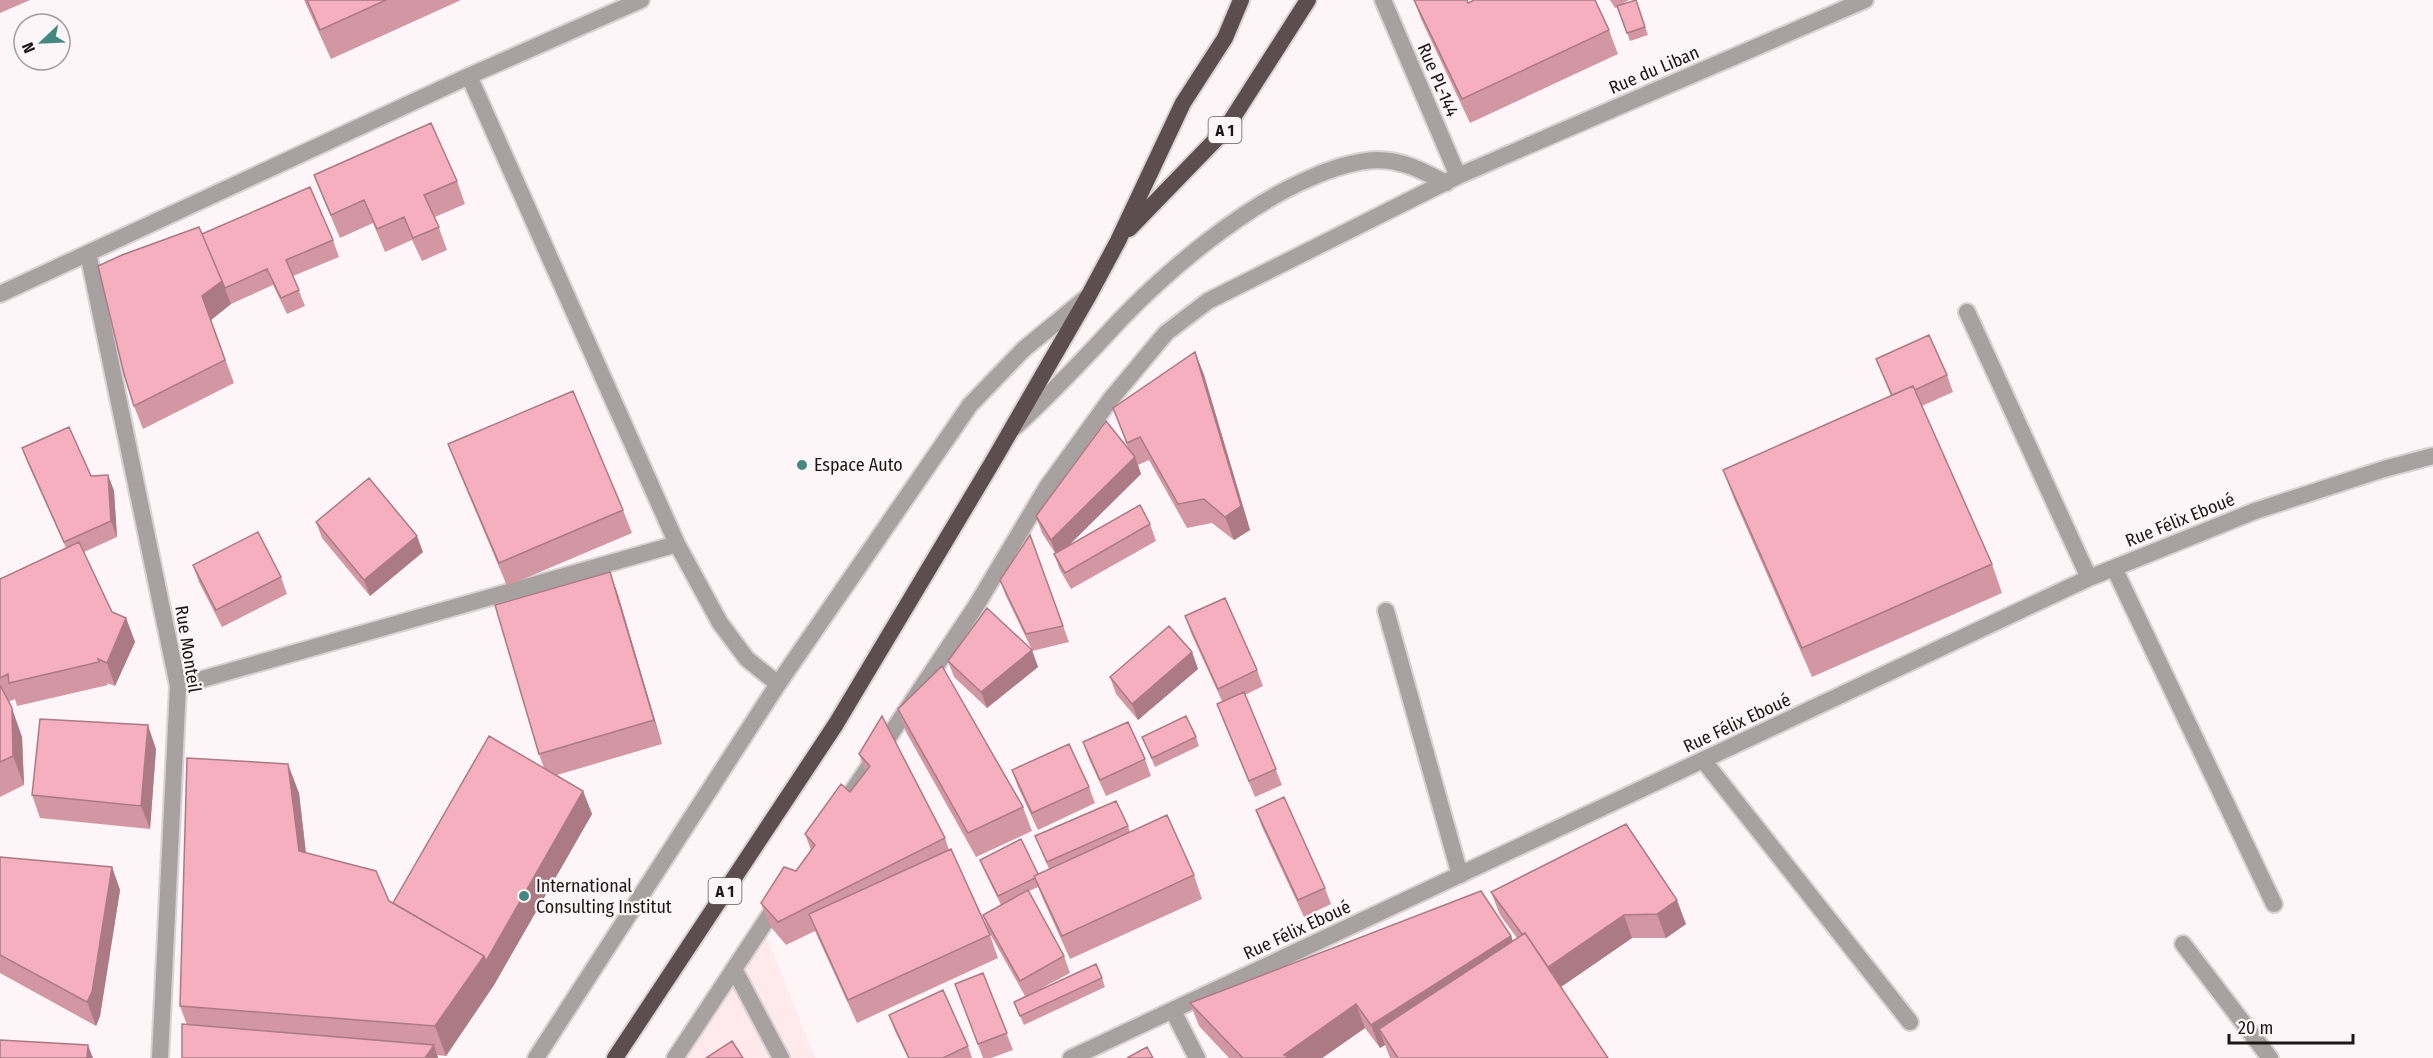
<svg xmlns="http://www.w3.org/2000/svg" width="2433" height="1058" viewBox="0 0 2433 1058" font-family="'Fira Sans Condensed',sans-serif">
  <rect width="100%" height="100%" fill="#fdf5f7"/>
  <path fill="#ffe9ed" d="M766,935L815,1058H686Z"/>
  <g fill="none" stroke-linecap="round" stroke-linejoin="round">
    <defs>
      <path id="service" d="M1386,611L1460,875
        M1703,760L1910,1022
        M2183,944L2270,1058
        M734,969L781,1058
        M1173,1011L1197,1058"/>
      <path id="minor" d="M469,76L677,544L720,623L747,659L778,684
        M88,253L178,686L160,1058
        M0,294L469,76L641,0
        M1967,312L2089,578
        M2114,568L2274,904
        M178,686L677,544
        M1071,1058L2089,578L2255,511L2384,469L2433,456"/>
      <path id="tertiary" d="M1383,0L1458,176
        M1015,427C1052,393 1086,357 1120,320C1170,268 1242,208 1308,179C1330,169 1353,161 1377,160C1403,160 1423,171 1446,183
        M850,795L976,606L1047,487L1110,400L1166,333L1208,301L1458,176L1865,0
        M536,1058L778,684L970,405L1024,349L1086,298
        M675,1058L779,901"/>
      <path id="trunk" d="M1129,229L1225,130L1308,0
        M615,1058L836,724L992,463L1089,295L1118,241L1183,103L1225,38L1241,0"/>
    </defs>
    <use href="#service" stroke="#d9d1d3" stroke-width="20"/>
    <use href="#minor" stroke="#d9d1d3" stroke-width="20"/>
    <use href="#tertiary" stroke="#d9d1d3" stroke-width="20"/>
    <use href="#trunk" stroke="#d9d1d3" stroke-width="20"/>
    <use href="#service" stroke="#a8a1a2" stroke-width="16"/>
    <use href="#minor" stroke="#a8a1a2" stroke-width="16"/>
    <use href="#tertiary" stroke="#a8a1a2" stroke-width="16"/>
    <use href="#trunk" stroke="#5c4e50" stroke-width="16"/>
  </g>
  <path fill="#d396a3" d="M0,0H30L0,13Z
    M304,0H461L331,59Z
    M1414,0L1468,3L1609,30L1618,54L1470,123L1421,19Z
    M1610,0H1629L1622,4L1636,0L1648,35L1630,41L1618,7L1615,8Z
    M314,175L457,181L465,204L435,217L447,250L422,261L412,240L385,252L373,223L340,238L323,198Z
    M202,234L333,240L339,257L293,276L305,306L287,314L273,285L231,304L211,320L234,383L143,429L134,406Z
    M1195,352L1204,375L1250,530L1234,540L1212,523L1187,528L1149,460L1138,465L1141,474L1069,545L1150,524L1156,541L1071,589L1060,570L1054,554L1055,553L1042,533L1036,516L1129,450L1113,408Z
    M1876,359L1947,375L1953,392L1922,406L1992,564L2002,593L1812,677L1734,499L1723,470L1891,396Z
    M448,444L623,510L632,533L507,586L457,467Z
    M22,448L91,476L108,475L114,491L117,537L84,552L112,612L126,618L135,642L115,686L107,683L108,685L17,706L15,699L8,702L22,737L24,785L0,797V579L66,548L28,464Z
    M316,522L423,552L370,596L322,538Z
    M1030,535L1069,642L1032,651L1038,667L987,708L954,677L948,661L1032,650L1006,596L1000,580Z
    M193,565L281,577L287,594L222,627L199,582Z
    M610,572L618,595L662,744L557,775L583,791L592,814L494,985L446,1056L437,1055L438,1058L187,1025L180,1006L299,793L306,853L393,903L544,768L539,754Z
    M1185,616L1257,670L1263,686L1245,695L1282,785L1255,797L1223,720L1217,704L1222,701L1191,633Z
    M1192,652L1198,669L1138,720L1116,694L1110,677Z
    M898,709L1023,807L1032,831L976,857L906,732Z
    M1142,737H1196L1199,746L1155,767Z
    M1083,742L1145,759L1151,776L1106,796L1089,759Z
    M156,749L150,829L40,818L32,795Z
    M859,754L945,838L949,850L990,935L998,958L857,1023L815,931L786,945L770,926L761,903L796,871L811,850L805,834L850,792L866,772Z
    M1012,770L1089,787L1095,803L1038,830L1018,787Z
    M1256,810L1325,888L1331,904L1304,917L1262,827Z
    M1626,824L1686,924L1666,938H1632L1561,987L1608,1058H1390L1385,1045L1380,1048L1365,1028L1322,1058H1229L1199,1026L1190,1003L1511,936L1513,941L1517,938L1500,915L1491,892Z
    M1128,826L1130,832L1194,875L1202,899L1070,959L1043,899L1038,887L1029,891L1064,956L1070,973L1042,988L1102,978L1105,987L1024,1025L1014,1002L1025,996L989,932L983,915L1001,905L983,868L980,860L1038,874L1049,869L1035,836Z
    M0,857L112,867L120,890L100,1016L96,1026L0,973Z
    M983,973L1013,1050L991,1058H983L955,984Z
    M889,1015L968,1046L972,1058H908L895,1031Z"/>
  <path fill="#ac7a85" d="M222,281L231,304L211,320L202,296Z
    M1195,352L1204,375L1250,530L1234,540L1225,517Z
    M1135,457L1141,474L1057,557L1051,540Z
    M108,475L114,491L117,537L111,521Z
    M417,536L423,552L370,596L364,580Z
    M610,572L618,595L662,744L654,720Z
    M126,618L135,642L115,686L107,663Z
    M1032,650L1038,667L987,708L981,692Z
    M1192,652L1198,669L1138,720L1132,704Z
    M12,708L22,737L24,785L13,756Z
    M148,725L156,749L150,829L141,806Z
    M288,764L299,793L309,881L299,851Z
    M583,791L592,814L494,985L446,1056L435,1026Z
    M112,867L120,890L100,1016L96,1026L87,1002Z
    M1677,900L1686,924L1666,938L1657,914Z
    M1624,915L1632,938L1555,991L1547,968Z
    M1511,936L1519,959L1379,1029L1385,1045L1380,1048L1371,1025Z
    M1356,1004L1365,1028L1322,1058H1285L1284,1055Z
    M88,1045L93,1058H87Z
    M434,1045L438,1058H425Z"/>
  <path fill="#f5afbe" stroke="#ac7a85" stroke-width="1.5" d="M307,0H386L320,30Z
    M1414,0H1467L1468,3L1474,0H1595L1609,30L1462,99Z
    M1636,0L1645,27L1627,33L1617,6Z
    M431,123L457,181L424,195L439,227L413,238L404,217L377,229L364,200L331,215L314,175Z
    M310,187L333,240L286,260L299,290L281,298L267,269L225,288L202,234Z
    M199,227L222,281L202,296L225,360L134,406L124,374L98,266L122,255Z
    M1929,335L1947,375L1915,390L1913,386L1892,395L1876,359Z
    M1195,352L1241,506L1225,517L1204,499L1178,504L1140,437L1127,443L1113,408Z
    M1913,386L1992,564L1802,648L1723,470Z
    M573,391L623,510L499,563L448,444Z
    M1106,421L1135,457L1051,540L1036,516Z
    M69,427L91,476L108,475L111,521L64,542L22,448Z
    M369,478L417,536L364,580L316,522Z
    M1140,505L1150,524L1065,573L1054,554Z
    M258,532L281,577L216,610L193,565Z
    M1030,535L1063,626L1026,634L1000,580Z
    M79,542L112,612L126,618L107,663L98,659L99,662L9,683L8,674L0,678V579Z
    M610,572L654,720L539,754L495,605Z
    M1225,598L1257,670L1218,689L1185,616Z
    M987,608L1032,650L981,692L948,661Z
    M1169,626L1192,652L1132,704L1110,677Z
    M942,666L1023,807L968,833L898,709Z
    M0,685L12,708L13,756L0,762Z
    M1244,692L1276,769L1249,781L1217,704Z
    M882,716L945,838L778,922L761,903L784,867L796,871L815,845L805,834L841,784L850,792L870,766L859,754Z
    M1186,716L1196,737L1152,758L1142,737Z
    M40,719L148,725L141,806L32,795Z
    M1128,722L1145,759L1100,780L1083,742Z
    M489,736L583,791L486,961L484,956L393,903Z
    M1069,744L1089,787L1032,813L1012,770Z
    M187,758L288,764L299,851L376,871L389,901L484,956L435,1026L180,1006Z
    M1284,797L1325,888L1298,900L1256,810Z
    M1116,801L1128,826L1047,862L1035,836Z
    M1167,815L1194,875L1062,936L1034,876Z
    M1626,824L1677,900L1657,914L1624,915L1548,967L1525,933L1522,934L1491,892Z
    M1021,839L1038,874L1034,876L1035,878L998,896L980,860Z
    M951,849L990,935L848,1000L809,914Z
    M0,857L112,867L92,992L87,1002L0,955Z
    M1028,890L1064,956L1020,981L983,915Z
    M1481,891L1511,936L1371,1025L1356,1004L1284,1055L1290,1058H1243L1190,1003Z
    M1525,933L1608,1058H1398L1379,1029Z
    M1096,964L1102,978L1020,1016L1014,1002Z
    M983,973L1007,1033L978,1044L955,984Z
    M943,990L968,1046L943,1058H909L889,1015Z
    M182,1024L434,1045L425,1058H182Z
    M0,1040L88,1045L87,1058H0Z
    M732,1041L743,1058H706Z
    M1147,1047L1153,1058H1127Z"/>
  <g fill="#448981" stroke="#fdf5f7" stroke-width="2">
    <circle cx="802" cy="465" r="6"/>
    <circle cx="524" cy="896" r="6"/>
  </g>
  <g text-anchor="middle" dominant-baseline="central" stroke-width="4.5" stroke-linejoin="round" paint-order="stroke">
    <g fill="#fdf5f7" stroke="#605a5b" stroke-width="1.5">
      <rect x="1208.5" y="117" width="33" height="26" rx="4.5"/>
      <rect x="708.5" y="878" width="33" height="26" rx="4.5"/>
    </g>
    <g font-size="16" font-weight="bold" fill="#1d1718">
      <text x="1225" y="130">A 1</text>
      <text x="725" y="891">A 1</text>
    </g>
    <g font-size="18" fill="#1d1718" stroke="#fdf5f7">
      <text transform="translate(1654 70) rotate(-23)">Rue du Liban</text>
      <text transform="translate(1438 80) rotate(67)">Rue PL-144</text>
      <text transform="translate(2180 520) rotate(-22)">Rue Félix Eboué</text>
      <text transform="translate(188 649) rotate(81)">Rue Monteil</text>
      <text transform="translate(1737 723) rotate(-25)">Rue Félix Eboué</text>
      <text transform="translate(1297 930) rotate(-25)">Rue Félix Eboué</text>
    </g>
    <g font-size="18" fill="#1d1718" stroke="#fdf5f7" text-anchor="start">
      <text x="814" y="465">Espace Auto</text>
      <text x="536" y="886">International<tspan x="536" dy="21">Consulting Institut</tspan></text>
    </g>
  </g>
  <g transform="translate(42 42) rotate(247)"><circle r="28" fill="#fdf5f7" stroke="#a39c9e" stroke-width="1.5"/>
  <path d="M0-4.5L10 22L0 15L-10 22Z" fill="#448981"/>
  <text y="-9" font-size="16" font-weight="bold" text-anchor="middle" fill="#1d1718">N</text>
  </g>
  <path d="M2229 1034v9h124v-9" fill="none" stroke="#1d1718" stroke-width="3"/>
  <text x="2238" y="1034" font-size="18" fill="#1d1718" stroke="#fdf5f7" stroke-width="4.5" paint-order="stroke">20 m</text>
</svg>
